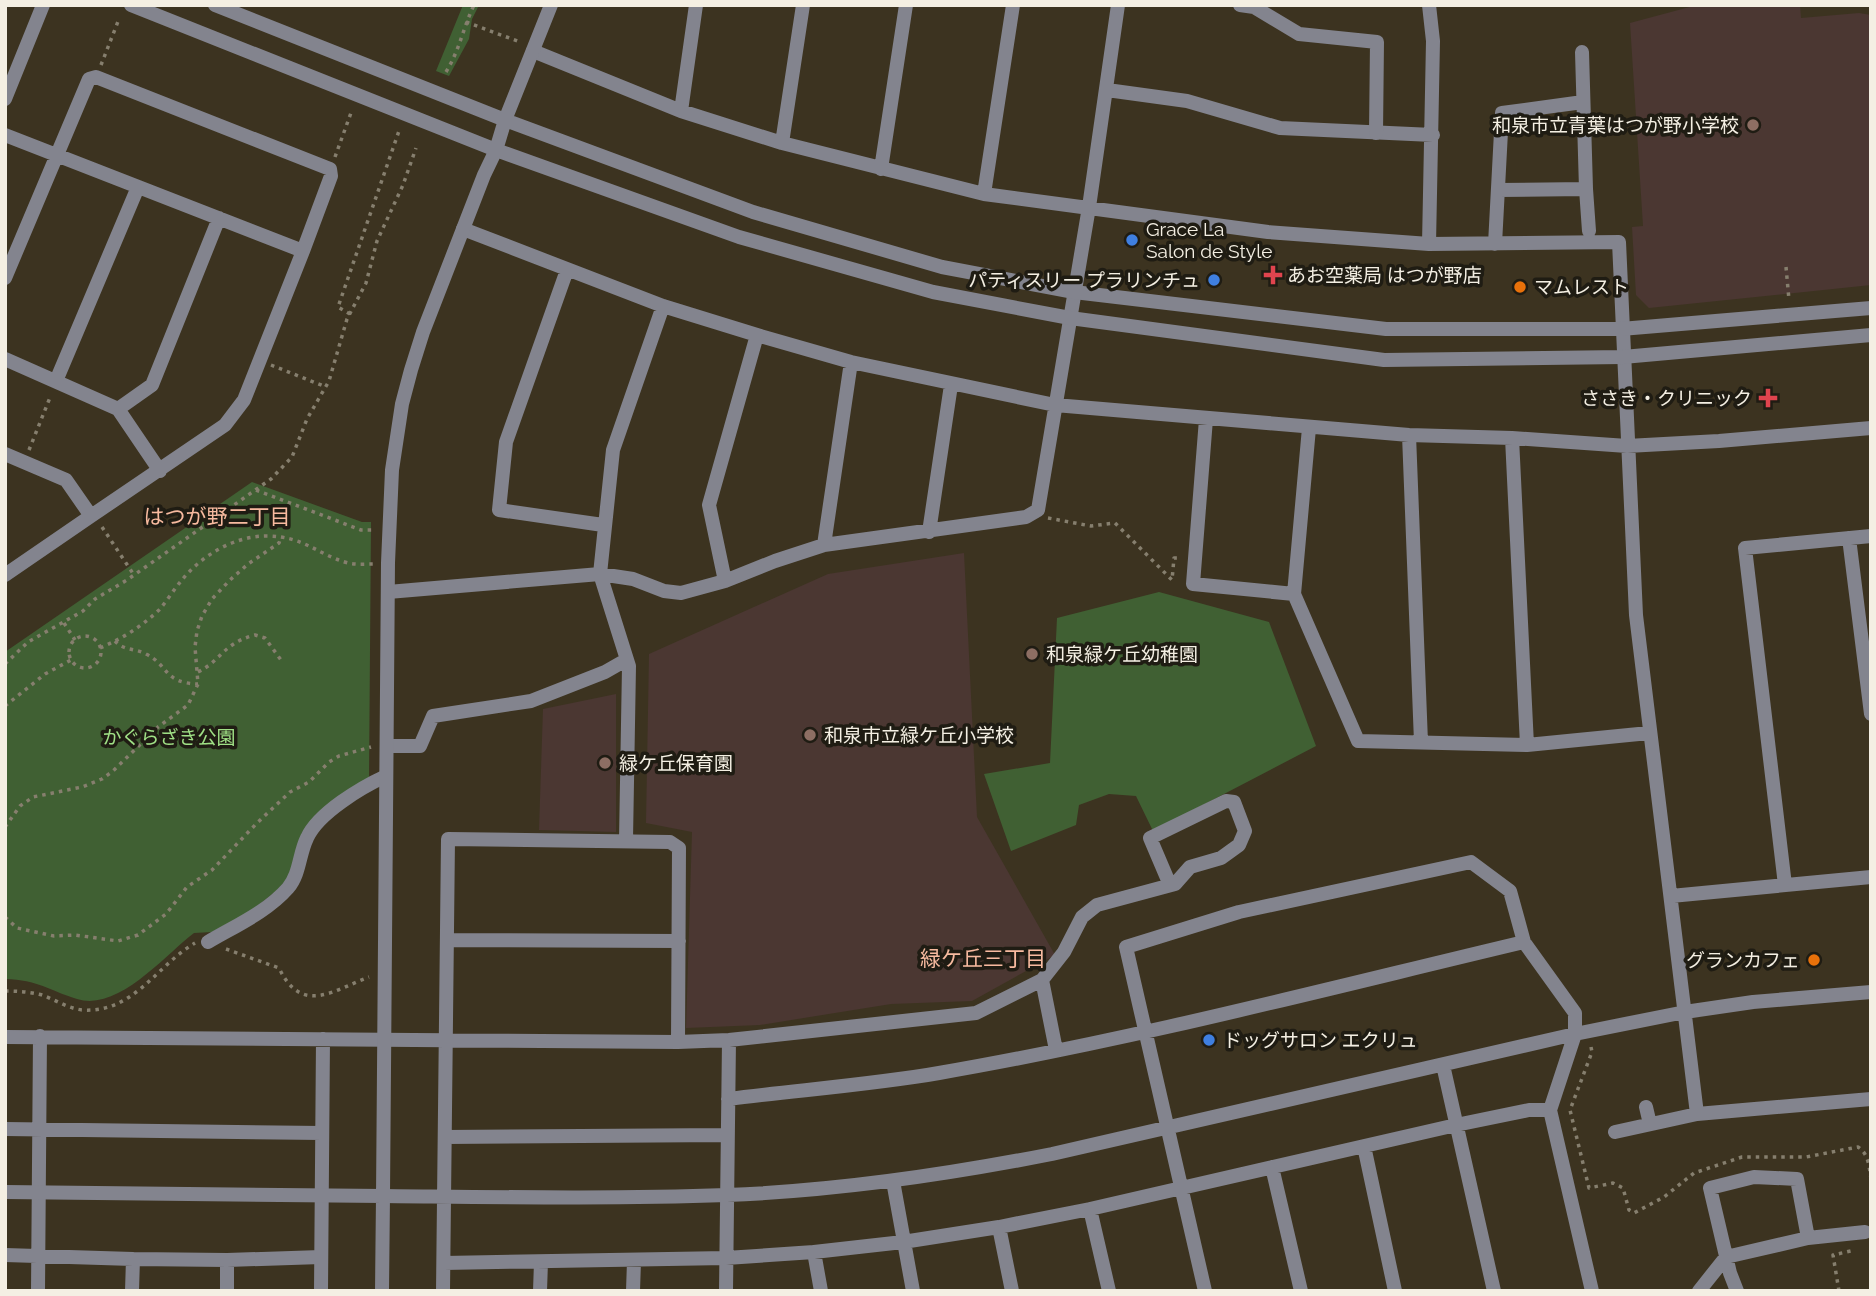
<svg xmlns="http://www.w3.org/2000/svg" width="1876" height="1296" viewBox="0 0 1876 1296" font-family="Raleway,'Noto Sans JP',sans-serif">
  <rect width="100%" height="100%" fill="#3c3320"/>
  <path fill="#4b3732" d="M1697,5H1800L1801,18L1859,13L1871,15V285L1649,308L1636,295L1632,227L1643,226L1630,23Z
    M964,553L977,817L1055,955L972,1001L891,1004L760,1025L686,1028L692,832L646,823L649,654L828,574Z
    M616,694V832L539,830L543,709Z"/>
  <path fill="#406033" d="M463,5H479L472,19L469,39L449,76L436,71Z
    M252,482L362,522H371L369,780L316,814L303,833L290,876L276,891L251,911L212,932L194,933C165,955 118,1012 77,999C48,990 39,980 5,979V652Z
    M1159,592L1269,622L1316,746L1153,831L1136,796L1109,794L1079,805L1076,825L1011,851L984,774L1050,763L1057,618Z"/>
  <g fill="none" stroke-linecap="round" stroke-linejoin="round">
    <path stroke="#867f6e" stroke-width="3.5" stroke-dasharray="3.5 5" stroke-linecap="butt" d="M466,22L520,42
      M101,65L119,19
      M446,72C460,49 463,28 474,5
      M335,157L352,110
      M1786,267L1789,300
      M350,314L338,307L400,128
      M271,365L326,387
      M29,450L51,395
      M256,490L361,530H376
      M1048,518L1091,526L1115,523L1172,580L1174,558H1180
      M102,527L134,575
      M64,623L75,640
      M69 652a16 16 0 1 1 32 0a16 16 0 1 1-32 0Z
      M115,641C124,651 135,648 146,654C169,665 163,683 198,684
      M100,648C123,638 141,627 159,610C167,601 174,589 182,580C201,556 234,536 266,536C304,536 316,554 348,563C356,565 366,564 374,564
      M5,664L28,642L83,611L95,599L127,580L271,479L292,457L307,419L329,381L347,319L366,283L377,241L403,185L416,148
      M198,672C221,661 223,643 255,635L265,638L281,660
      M5,706L45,674L71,660
      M5,827L20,806L33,797L82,787L102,779L113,771L158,727L188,705L198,684L195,647L197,631L202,616L212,599L230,580L248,564L279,543L281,537
      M5,917L17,928L54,936L75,935L118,941L138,935L166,914L187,887L212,870L257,823L290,792L309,782L329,762L339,756L371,747
      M226,949L279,968C302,1016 334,990 369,977
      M5,991C18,991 30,992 42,995C56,1000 69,1009 83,1010C134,1013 157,965 195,943
      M1591,1047L1592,1052L1570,1110L1589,1188L1613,1183L1623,1188L1629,1210L1634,1213L1664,1197L1694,1173L1742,1157H1806L1858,1147C1869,1154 1869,1167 1871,1179
      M1839,1291L1833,1255L1855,1250"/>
    <path stroke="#83848e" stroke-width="14" d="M1429,5L1433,41L1429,244
      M533,51L681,111L782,143L984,194L1268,232L1429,244L1619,242L1636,615L1697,1114
      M1107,90L1187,101L1280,128L1433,135
      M681,111L696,5
      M5,135L303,251L244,400L225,425L91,516
      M782,143L803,5
      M881,169L906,5
      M1586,189L1589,231
      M1498,190L1586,189L1582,52
      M984,194L1013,5
      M463,229L663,306L757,335L851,362L1055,405L1409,435L1512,438L1627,446L1719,441L1871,428
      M1495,244L1502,113L1583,102
      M567,270L506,442L499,510L603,525
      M5,278L89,79L96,77L330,169L331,176L303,251
      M5,359L118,409L160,471
      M56,381L138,187
      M118,409L152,385L219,218
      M1206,419L1193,584L1294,594L1358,741L1527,745L1649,733
      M1409,435L1421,742
      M1512,438L1527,745
      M5,454L66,480L91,516L5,575
      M929,532L951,385
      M1849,538L1871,714
      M824,545L851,362
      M725,581L709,505L757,335
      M388,592L600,574L633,579L664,591L681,593L725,581L775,561L824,545L1026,517L1038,510L1089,207L1118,5
      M1294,594L1309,428
      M387,746H420L433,716L531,701L605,672L626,660
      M626,840L629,666L600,574L613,450L663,306
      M1785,885L1745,548L1871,536
      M1671,896L1871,877
      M448,940L679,941
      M208,942C235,926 267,912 288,888C300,874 299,854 307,838C318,813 362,787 386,776
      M1042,980L1064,952L1082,917L1097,905L1175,884L1190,867L1221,858L1239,845L1245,831L1234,802L1226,801L1150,838L1170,885
      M5,1037L678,1042L729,1040L976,1013L1042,980L1056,1050
      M1443,1065L1494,1291
      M728,1099C798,1090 869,1085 939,1073C1136,1039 1330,988 1524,942
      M1646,1107L1650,1124
      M1550,1110L1592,1291
      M5,1129L322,1133
      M1615,1132L1697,1114L1871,1099
      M445,1137L727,1135
      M1364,1146L1395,1291
      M1272,1167L1301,1291
      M893,1181L913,1291
      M383,1196C497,1197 612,1199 727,1195C836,1191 945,1175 1052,1154L1575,1034L1685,1012L1753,1002L1871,992
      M1090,1209L1109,1291
      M999,1227L1012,1291
      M814,1252L821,1291
      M5,1255L133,1259L132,1291
      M133,1259L227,1260L321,1257
      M444,1263L726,1258L814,1252L903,1242L999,1227L1090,1209L1456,1125L1529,1110H1550L1575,1034V1013L1524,942L1510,891L1471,862L1239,912L1126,947L1205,1291
      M38,1291L40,1036
      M227,1291V1260
      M321,1291L323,1039
      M443,1291L448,839L670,842L679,848L678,1042
      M540,1291L541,1262
      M633,1291L634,1261
      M726,1291L729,1040
      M1699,1291L1726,1257L1808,1238L1865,1232
      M1737,1291L1730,1273L1710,1188L1754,1177L1797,1179L1808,1238"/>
    <path stroke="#83848e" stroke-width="14" d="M131,5L496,150L739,237L933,292L1070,318L1384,360L1623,357L1871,335
      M215,5L505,120L753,212L942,267L1074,292L1386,329H1621L1871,308
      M1240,5L1254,7L1299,34L1377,42L1376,133
      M5,99L43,5
      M5,1192L383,1196L382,1291
      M383,1196L388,563L392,470L402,404L411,370L423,332L484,175L496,150L505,120L551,5"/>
  </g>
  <g fill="#8d6e63" stroke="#1f1c13" stroke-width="2.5">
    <circle cx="1753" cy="125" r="7"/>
    <circle cx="1032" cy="654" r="7"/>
    <circle cx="810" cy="735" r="7"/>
    <circle cx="605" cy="763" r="7"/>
  </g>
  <g fill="#3f7fe0" stroke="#1f1c13" stroke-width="2.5">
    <circle cx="1132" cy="240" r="7"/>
    <circle cx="1214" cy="280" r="7"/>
    <circle cx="1209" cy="1040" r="7"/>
  </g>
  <g fill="#e0444e" stroke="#1f1c13" stroke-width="2.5">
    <path d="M1269.5 264.5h7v7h7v7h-7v7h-7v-7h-7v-7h7z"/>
    <path d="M1764.5 387.5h7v7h7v7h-7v7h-7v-7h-7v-7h7z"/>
  </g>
  <g fill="#e8710a" stroke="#1f1c13" stroke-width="2.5">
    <circle cx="1520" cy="287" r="7"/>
    <circle cx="1814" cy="960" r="7"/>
  </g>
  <g text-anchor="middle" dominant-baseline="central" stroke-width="7" stroke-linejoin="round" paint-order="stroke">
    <g font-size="19" fill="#f4efe3" stroke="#1f1c13" text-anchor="start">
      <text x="1739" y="125" text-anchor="end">和泉市立青葉はつが野小学校</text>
      <text x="1146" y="229">Grace La<tspan x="1146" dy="22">Salon de Style</tspan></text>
      <text x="1287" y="275">あお空薬局 はつが野店</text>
      <text x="1200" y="280" text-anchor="end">パティスリー プラリンチュ</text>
      <text x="1534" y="287">マムレスト</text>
      <text x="1752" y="398" text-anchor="end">ささき・クリニック</text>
      <text x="1046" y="654">和泉緑ケ丘幼稚園</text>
      <text x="824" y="735">和泉市立緑ケ丘小学校</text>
      <text x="619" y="763">緑ケ丘保育園</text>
      <text x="1800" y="960" text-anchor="end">グランカフェ</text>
      <text x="1223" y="1040">ドッグサロン エクリュ</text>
    </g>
    <g font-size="19" fill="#a0e186" stroke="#1f1c13">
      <text x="169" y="737">かぐらざき公園</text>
    </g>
    <g font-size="21" fill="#f7ba9f" stroke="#1f1c13">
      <text x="217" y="516">はつが野二丁目</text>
      <text x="983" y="958">緑ケ丘三丁目</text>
    </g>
  </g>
  <rect width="1876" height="1296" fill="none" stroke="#f4efe3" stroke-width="14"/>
</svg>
